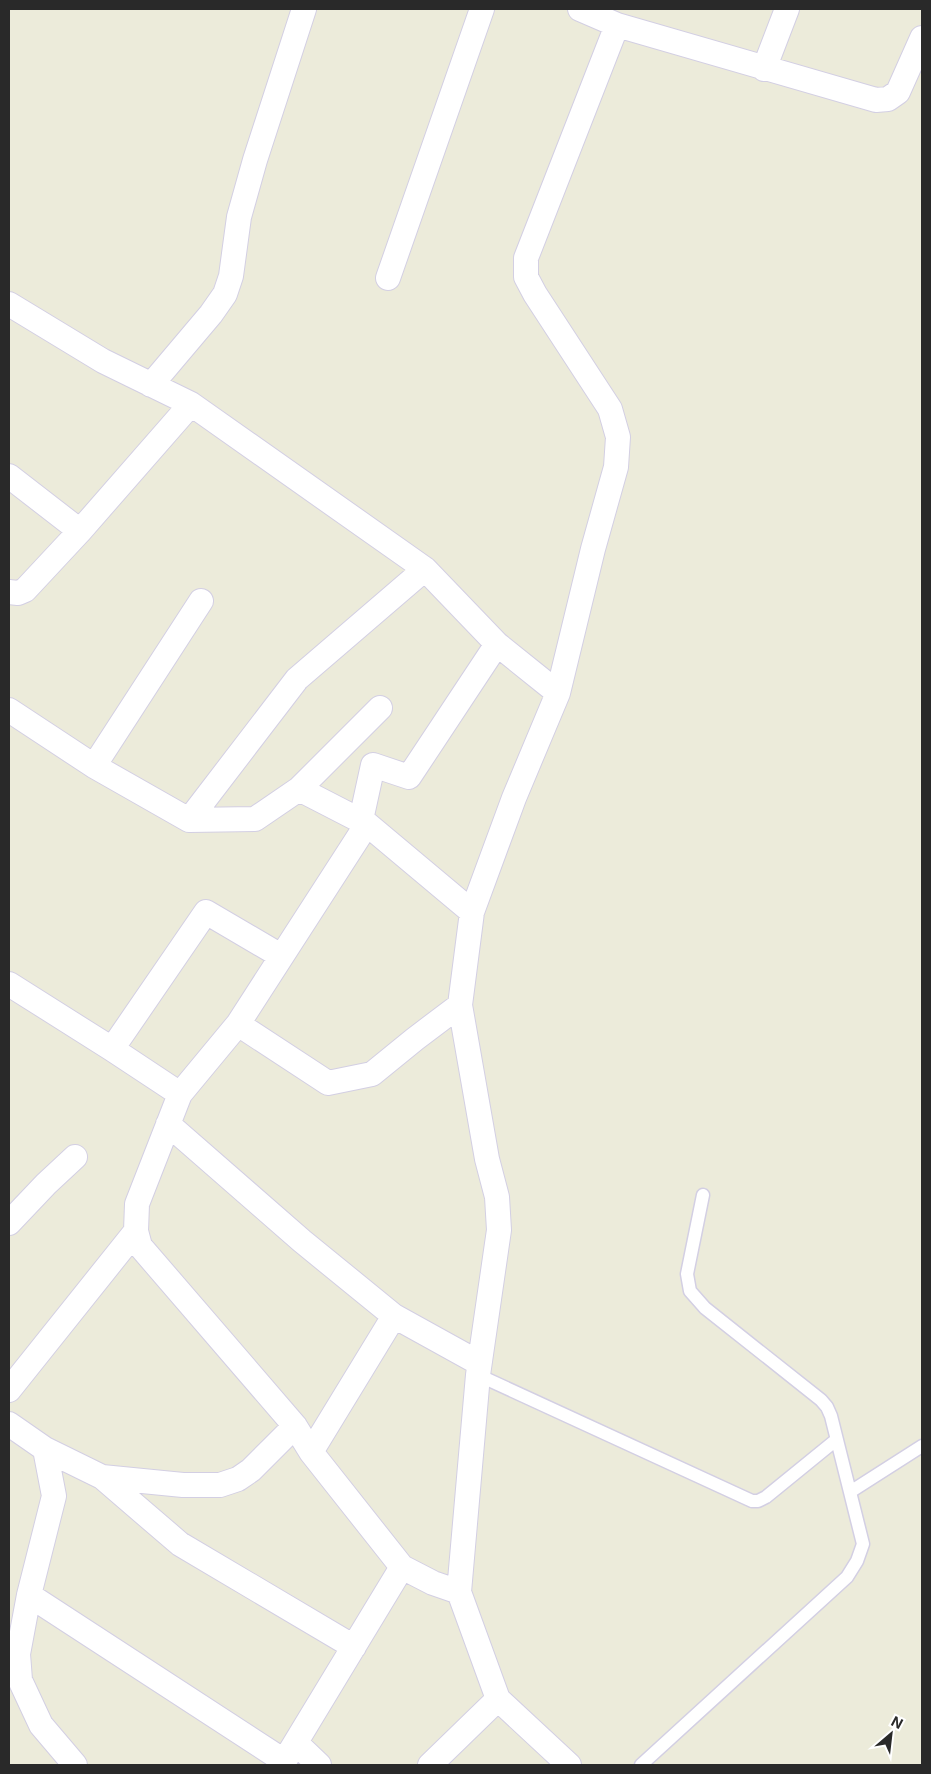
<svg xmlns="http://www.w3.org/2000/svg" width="931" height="1774" viewBox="0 0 931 1774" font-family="Inter,sans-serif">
  <rect width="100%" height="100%" fill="#ecebda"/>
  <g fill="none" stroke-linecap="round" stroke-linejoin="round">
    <defs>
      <path id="service" d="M478,1375L752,1501H758L766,1497L836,1440
        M850,1492L922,1446
        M641,1765L847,1577L857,1561L863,1544L831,1416L827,1407L821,1400L705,1308L690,1291L687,1274L703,1195"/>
      <path id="minor" d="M580,9L617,25L876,100L888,99L898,92L922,38
        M764,69L787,9
        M388,278L482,9
        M9,304L103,361L191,404L425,569L497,644L558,693
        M151,385L211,314L225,294L231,276L239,217L255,160L304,9
        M9,476L80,531
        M9,592L18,593L25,590L80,531L191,404
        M9,710L94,766L189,820L255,819L299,789L380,708
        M94,766L201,601
        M299,789L367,824L472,912
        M189,820L297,679L425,569
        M361,820L373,765L409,777L497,644
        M367,824L238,1024L180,1094L137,1204L136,1231L140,1246L295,1426L311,1452L402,1567L433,1583L459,1592
        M9,984L112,1049L180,1094
        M238,1024L328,1083L372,1074L415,1039L460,1005
        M112,1049L206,912L281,956
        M168,1124L302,1241L394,1316L479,1363
        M9,1223L46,1184L75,1157
        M9,1390L136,1231
        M9,1424L45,1449L102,1477L183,1485H220L238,1479L251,1470L295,1426
        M45,1449L54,1496L29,1595L18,1654L20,1680L41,1725L75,1765
        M311,1452L394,1316
        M102,1477L180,1544L354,1647
        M29,1595L284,1761
        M296,1743L319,1765
        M282,1765L402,1567
        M430,1765L498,1699
        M569,1765L498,1699L459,1592L478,1375L499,1230L497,1197L487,1159L460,1005L472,912L514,798L558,693L593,549L616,467L618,437L610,409L535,294L526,277V258L617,25"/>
    </defs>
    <use href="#service" stroke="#d3cfe3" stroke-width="15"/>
    <use href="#minor" stroke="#d3cfe3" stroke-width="26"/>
    <use href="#service" stroke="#fff" stroke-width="12"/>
    <use href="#minor" stroke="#fff" stroke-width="24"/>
  </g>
  <rect width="931" height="1774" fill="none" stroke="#292929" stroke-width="20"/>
  <g transform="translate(891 1734) rotate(28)" stroke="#ffffff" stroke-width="4" paint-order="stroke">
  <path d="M0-4L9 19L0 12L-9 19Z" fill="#292929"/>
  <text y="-8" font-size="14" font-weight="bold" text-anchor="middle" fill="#292929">N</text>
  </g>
</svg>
